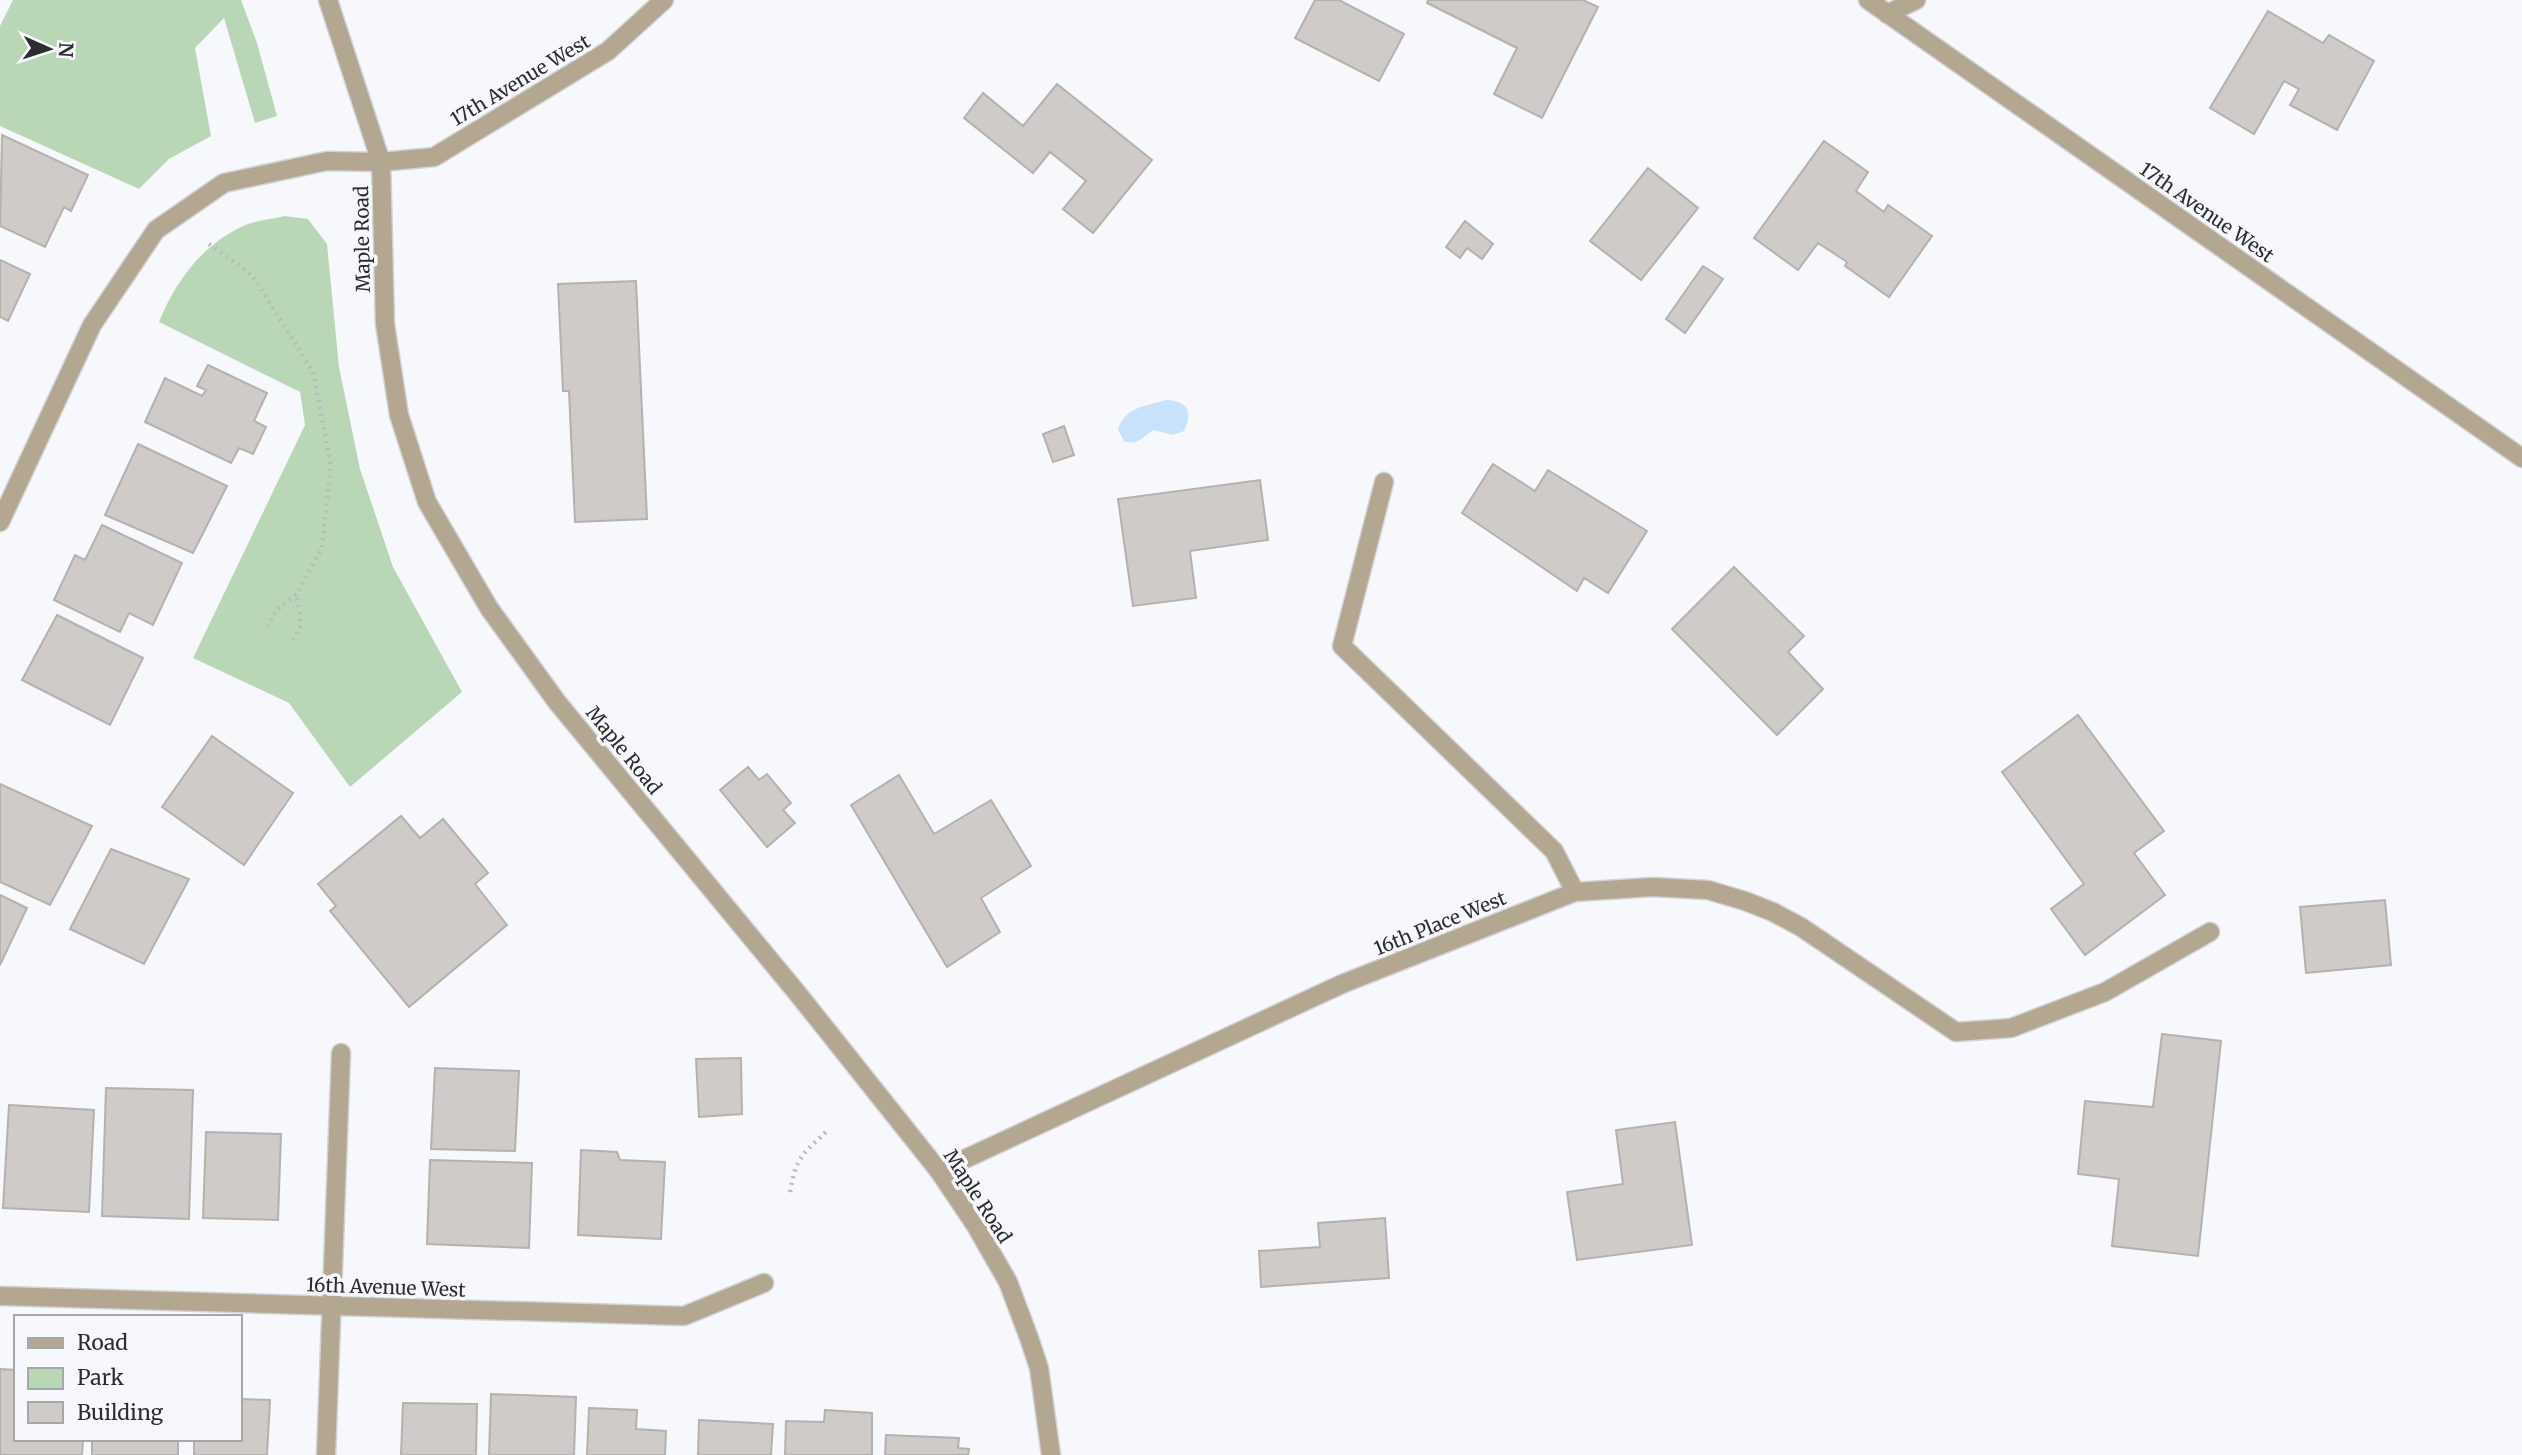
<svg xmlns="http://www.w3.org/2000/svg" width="2522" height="1455" viewBox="0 0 2522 1455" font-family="Merriweather,serif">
  <rect width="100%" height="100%" fill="#f7f8fc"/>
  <path fill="#b9d7b7" d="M13,0H241L257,43L277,116L255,123L224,18L195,48L211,136L169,159L139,189L0,126V26Z
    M285,216L308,219L327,244L339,367L360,469L393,567L462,692L350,787L289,703L193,658L305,425L300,392L159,322C176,280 204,242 248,224C259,220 273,219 285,216Z"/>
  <path fill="#c7e2fa" d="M1166,400C1187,401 1194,411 1184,431L1173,435L1153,430C1143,437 1137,446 1124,441L1118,430C1124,407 1146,406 1166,400Z"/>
  <path fill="#cecbc8" stroke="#b4b1af" stroke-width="2" d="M1315,0H1339L1404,34L1379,81L1295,38Z
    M1428,0H1583L1598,7L1542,118L1494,94L1517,48L1427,3Z
    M2268,11L2323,43L2329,35L2374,61L2337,130L2290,105L2299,89L2284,81L2254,134L2210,108Z
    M1057,84L1152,160L1093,233L1063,209L1086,181L1050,152L1033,173L964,118L983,93L1023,126Z
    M2,135L88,175L71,211L64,207L45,247L0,226Z
    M1824,141L1868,172L1856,191L1884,212L1888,205L1932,236L1889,297L1845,266L1847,262L1818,243L1798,270L1754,238Z
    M1648,168L1698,208L1641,280L1590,241Z
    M1465,221L1493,244L1482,259L1467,248L1460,258L1446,247Z
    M0,260L30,274L8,321L0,317Z
    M1703,266L1723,279L1685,333L1666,319Z
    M636,281L647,519L575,522L569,391H563L558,284Z
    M208,365L267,393L254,421L266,427L253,454L239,448L231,463L145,422L165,378L202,396L206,390L197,386Z
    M1064,426L1074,455L1053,462L1043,434Z
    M138,444L227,486L193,553L105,515Z
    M1493,464L1535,491L1548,470L1647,531L1608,593L1584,578L1577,591L1462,513Z
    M1260,480L1268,540L1190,551L1196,598L1133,606L1118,499Z
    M102,525L182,563L153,625L129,613L120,632L54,600L75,555L85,560Z
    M1734,567L1804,636L1788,652L1823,689L1777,735L1672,629Z
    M57,615L143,658L110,725L22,680Z
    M2078,715L2164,831L2134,853L2165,895L2085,955L2051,909L2084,884L2002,772Z
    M212,736L293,793L244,865L162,807Z
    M748,767L759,780L767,774L791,803L783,810L795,823L767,847L720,790Z
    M899,775L934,834L991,800L1031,866L981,898L1000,932L947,967L851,805Z
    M0,784L92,826L50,905L0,882Z
    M401,816L420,838L443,819L488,873L475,884L507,925L409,1007L330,911L336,906L318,884Z
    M111,849L189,879L144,964L70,929Z
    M0,895L27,908L0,965Z
    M2385,900L2391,965L2306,973L2300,907Z
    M2162,1034L2221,1041L2198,1256L2112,1246L2119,1179L2078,1174L2085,1101L2153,1107Z
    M741,1058L742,1114L699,1117L696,1059Z
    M435,1068L519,1071L515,1151L431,1149Z
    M106,1088L193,1090L189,1219L102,1216Z
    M9,1105L94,1110L89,1212L3,1208Z
    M1675,1122L1692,1245L1577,1260L1567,1192L1623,1184L1616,1130Z
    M206,1132L281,1134L278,1220L203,1218Z
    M581,1150L617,1152L620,1160L665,1162L661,1239L578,1235Z
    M430,1160L532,1163L529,1248L427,1244Z
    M1385,1218L1389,1278L1261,1287L1259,1251L1320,1247L1318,1223Z
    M0,1369L16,1370V1439H83L82,1455H0Z
    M491,1394L576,1397L574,1455H489Z
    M240,1399L270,1400L267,1455H194V1439H240Z
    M403,1403L477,1404L476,1455H401Z
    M589,1408L637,1410L636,1429L666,1431L665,1455H587Z
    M825,1410L872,1413V1455H785L786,1421L824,1422Z
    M699,1420L773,1424L771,1455H698Z
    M886,1435L959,1438L958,1448L969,1449L968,1455H885Z
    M92,1439H178V1455H92Z"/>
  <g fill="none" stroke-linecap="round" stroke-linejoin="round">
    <defs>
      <path id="service" d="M1384,482L1342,646L1554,851L1575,892"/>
      <path id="minor" d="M1868,0L2522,458
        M1887,14L1916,0
        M0,522L92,325L156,230L224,183L327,161L381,162L434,157L608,51L664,0
        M939,1171L1342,984L1575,892L1653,887L1708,890L1745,901L1773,912L1801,927L1956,1032L2011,1028L2105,992L2210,932
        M0,1296L684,1316L764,1283
        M326,1455L341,1053"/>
      <path id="tertiary" d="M328,0L381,162L385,324L399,415L427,502L489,608L557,702L798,994L939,1171L976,1226L1008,1282L1029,1338L1039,1368L1051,1455"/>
    </defs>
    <use href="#service" stroke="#d2d3d7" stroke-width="21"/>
    <use href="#minor" stroke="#d2d3d7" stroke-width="21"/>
    <use href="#tertiary" stroke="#d2d3d7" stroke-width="21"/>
    <path stroke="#b8b9bc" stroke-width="4.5" stroke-dasharray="2 5" stroke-linecap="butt" d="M209,244L252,275L313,372L331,465L322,547L297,594L276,611L268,626
      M293,640L301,626L297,594
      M790,1192C796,1156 804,1153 829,1129"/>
    <use href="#service" stroke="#b4a792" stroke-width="18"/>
    <use href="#minor" stroke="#b4a792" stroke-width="18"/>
    <use href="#tertiary" stroke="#b4a792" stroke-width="18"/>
  </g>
  <g text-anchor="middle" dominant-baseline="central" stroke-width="7" stroke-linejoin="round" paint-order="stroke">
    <g font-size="19" fill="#2c2d2e" stroke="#f7f8fc">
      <text transform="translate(520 80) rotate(-31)">17th Avenue West</text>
      <text transform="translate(2207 212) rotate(35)">17th Avenue West</text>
      <text transform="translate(362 239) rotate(-91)">Maple Road</text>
      <text transform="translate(624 750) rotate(51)">Maple Road</text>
      <text transform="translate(1440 923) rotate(-22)">16th Place West</text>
      <text transform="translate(978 1196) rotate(57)">Maple Road</text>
      <text transform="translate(386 1287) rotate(2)">16th Avenue West</text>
    </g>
  </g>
  <rect x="14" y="1315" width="228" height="126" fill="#f7f8fc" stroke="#a6a7aa" stroke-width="2"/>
  <rect x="28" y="1338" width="35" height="10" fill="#b4a792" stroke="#a6a7aa" stroke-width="2"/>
  <text x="77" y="1350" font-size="21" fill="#2c2d2e">Road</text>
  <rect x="28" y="1368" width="35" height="21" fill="#b9d7b7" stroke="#a6a7aa" stroke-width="2"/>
  <text x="77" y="1385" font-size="21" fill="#2c2d2e">Park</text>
  <rect x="28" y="1402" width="35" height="21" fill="#cecbc8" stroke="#a6a7aa" stroke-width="2"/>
  <text x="77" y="1420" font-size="21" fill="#2c2d2e">Building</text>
  <g transform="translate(49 49) rotate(93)" stroke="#f7f8fc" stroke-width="5" paint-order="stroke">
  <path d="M0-5L12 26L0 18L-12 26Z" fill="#2c2d2e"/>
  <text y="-10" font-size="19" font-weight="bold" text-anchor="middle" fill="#2c2d2e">N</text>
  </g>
</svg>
